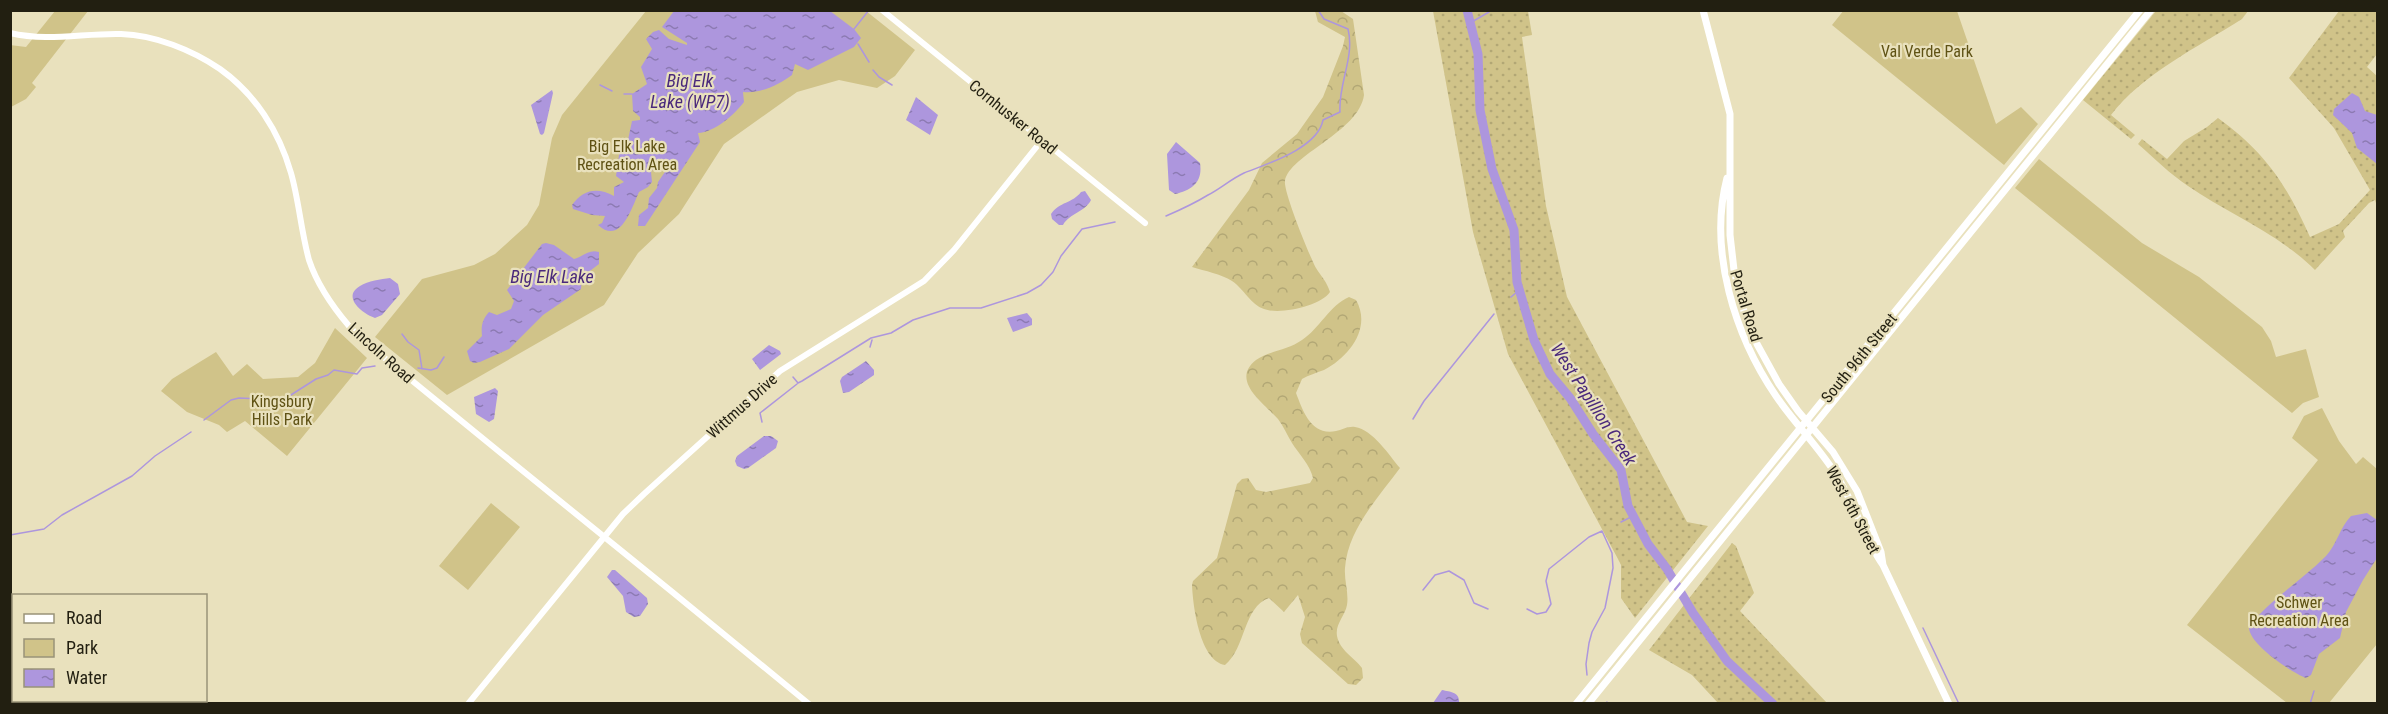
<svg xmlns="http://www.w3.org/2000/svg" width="2388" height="714" viewBox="0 0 2388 714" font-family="'Roboto Condensed',sans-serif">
  <defs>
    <pattern id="grass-dots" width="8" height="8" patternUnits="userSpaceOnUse" patternTransform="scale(1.5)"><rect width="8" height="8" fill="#d0c389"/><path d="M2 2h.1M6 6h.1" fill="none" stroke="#b2a775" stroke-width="1.8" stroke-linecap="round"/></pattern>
    <pattern id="forest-crowns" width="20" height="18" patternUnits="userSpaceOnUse" patternTransform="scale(1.5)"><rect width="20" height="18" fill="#d0c389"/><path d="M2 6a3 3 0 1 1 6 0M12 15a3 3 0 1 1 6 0" fill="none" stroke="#b2a775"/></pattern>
    <pattern id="water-ripples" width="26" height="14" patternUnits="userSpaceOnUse" patternTransform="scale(1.5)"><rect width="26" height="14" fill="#ad96dd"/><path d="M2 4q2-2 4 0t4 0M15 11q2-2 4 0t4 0" fill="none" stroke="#8c7ab2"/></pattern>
  </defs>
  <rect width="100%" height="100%" fill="#e9e1bd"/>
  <path fill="url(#grass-dots)" d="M1433,11H1528L1532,35L1522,37L1546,206L1567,297L1687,522L1708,526L1635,618L1621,598V565L1618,559L1508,354L1473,232Z
    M2156,11H2248L2242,19C2198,47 2142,74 2111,115L2135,135L2131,139L2083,100Z
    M2339,11H2377V54L2367,67L2377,76V206L2375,200L2369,203L2343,231L2345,237L2315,270C2278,233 2230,215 2188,186C2170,174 2154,158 2138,144L2142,139L2167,159L2184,141L2207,127L2218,118C2265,152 2287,185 2310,237L2339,224L2370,190L2334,128L2289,78Z
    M1732,543L1736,546L1754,593L1740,611L1827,703H1718L1692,675L1649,650Z"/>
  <path fill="url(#forest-crowns)" d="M1315,11H1341L1353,19L1364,95C1359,132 1289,155 1285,181C1283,191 1310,257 1316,268C1321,276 1327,282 1330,292C1321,306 1280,315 1264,309C1251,305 1244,289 1232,281C1221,274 1205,271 1192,267L1249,190L1262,163L1297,134L1323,97L1343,46L1345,37L1318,22Z
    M1349,297L1356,300C1372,328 1349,357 1324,370C1316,373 1309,375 1302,379L1296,393C1303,411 1311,436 1336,431C1342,430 1348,426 1355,427C1373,430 1389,455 1400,468C1378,498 1348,529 1345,568C1344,581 1349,593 1347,605C1345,616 1335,624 1337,636C1340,651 1354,657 1362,668L1363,678L1356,685L1348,684L1302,643L1300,634L1305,617L1298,595L1284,612L1269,598C1243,607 1246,648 1225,665C1200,661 1193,607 1192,585L1193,581L1217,558L1237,484L1242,479L1248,478L1256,490L1266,492L1310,483L1313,478C1310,465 1299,454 1292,443C1287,435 1284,427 1278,419C1266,405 1229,381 1256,360C1269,351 1288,350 1302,340C1319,329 1330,305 1349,297Z"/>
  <path fill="#d0c389" d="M1844,10L1957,11L1996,124L2021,107L2038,124L2004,165L1832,25Z
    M55,11H88L32,83L36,87L26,99L11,107L10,45L26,47Z
    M646,11H866L915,50L895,76L877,88L839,80L797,92L724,144L679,214L638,253L604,305L447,395L375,337L422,279L474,265L495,254L527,225L539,205L552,138L562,115Z
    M2039,159L2142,243L2199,277L2262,327L2271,341L2276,357L2306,349L2319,397L2303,403L2292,413L2015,188Z
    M335,328L367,358L287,456L245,421L227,432L219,425L187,412L161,391L172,379L216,352L233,376L247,364L263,379L298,377L315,363Z
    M2322,408L2339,441L2356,464L2363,457L2377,469V644L2329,703H2287L2187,625L2318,460L2292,438L2304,416Z
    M491,503L520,527L468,590L439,566Z"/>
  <path fill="url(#water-ripples)" d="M674,11H830L854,29L861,38L854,47L808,70L795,64L792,75C779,85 759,94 743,92L744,102C734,115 715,132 698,133L700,142L645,226H638L639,215L648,208L649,198L657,188L658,182L667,169L662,163L655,166L651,172L652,182L648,187L639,192C632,207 621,246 598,225L602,223L605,216L592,215L573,209L572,205C583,189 598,187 614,196V187L624,182L616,176L619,155L628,140L632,121L640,120V117L633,111L632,94L647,84L641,67L652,49L646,39L653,32L659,30L669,39L687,45V43L662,27Z
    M552,90L553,93L544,133L542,135L540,134L531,105Z
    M2352,93L2359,97L2365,111L2377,115V164L2357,148L2352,133L2333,115L2334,109Z
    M916,97L938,115L930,135L906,120Z
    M1176,142L1200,163C1203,182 1192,190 1175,194L1169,190L1167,154Z
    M1085,191L1091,200C1085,212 1070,213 1063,225H1059L1052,219L1051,214C1059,202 1073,203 1081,192Z
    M546,243L554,245L574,259C584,256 589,249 599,252V264L582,277L581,289L543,315L509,349L480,362L474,363L470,361L467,351L482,336C481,326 482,320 489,312L497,315L511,309L514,301L507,290L542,244Z
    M390,278L398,284L400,294L382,315L375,318C363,314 341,297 360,286C368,281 381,279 390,278Z
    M1027,313L1032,319V325L1013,332L1007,318Z
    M769,345L780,351L781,354L760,370L752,359Z
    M866,361L874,370V375L849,392L843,393L840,381L842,377Z
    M495,388L498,391L494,419L489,422L476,414L474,397Z
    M764,436H771L778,441L776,448L748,468L744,469L737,466L735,461L737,456Z
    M2367,513L2377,520V558L2363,580L2346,612L2340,638L2319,654L2311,675L2306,678C2291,672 2247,643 2249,626C2271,599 2301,581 2326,556C2337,544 2340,527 2351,516Z
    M612,570H615L647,598L648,604L640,616L634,617L626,612L623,596L607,577Z
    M1442,690C1451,692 1460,692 1459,703H1433Z"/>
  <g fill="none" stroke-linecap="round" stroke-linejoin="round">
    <path stroke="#ad96dd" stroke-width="1.5" d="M1470,23L1489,12
      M854,29L869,10
      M858,44L869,62
      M873,70L879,77L892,85
      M600,85L612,91
      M624,94H632
      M1166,216C1180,210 1195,203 1208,195C1220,189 1231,179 1244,173C1267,164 1318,148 1323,120L1340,112C1338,84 1355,57 1348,29L1324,19L1318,10
      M1511,297L1518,291
      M402,334L408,342L419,350L422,369
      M870,347L872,340
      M418,368L431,370L437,368L444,357
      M793,377L798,383L802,381L871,338L891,333L913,320L950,308H981L1027,293L1041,285L1053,272L1061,256L1082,229L1115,222
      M1413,419L1424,401L1494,314
      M204,420L231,400L239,398L283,400L316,379L328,375L334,370L357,374L362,368L375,366
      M762,422L760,413L797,384
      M1621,522L1633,516
      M10,535L44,529L62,515L132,476L155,456L191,432
      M1423,590L1435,575L1449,571L1464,580L1474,603L1488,609
      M1527,609L1537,614L1546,612L1551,604L1546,581L1549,569L1589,537L1602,531L1612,553L1613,568L1605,608L1592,632L1589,643L1586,664L1587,675
      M1923,628L1959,704
      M1607,702L1608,704
      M2310,704L2314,691"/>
    <path stroke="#ad96dd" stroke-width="9" d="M1467,10L1478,54L1480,110L1492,169L1514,230L1517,282L1534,340L1550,374L1570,398L1593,434L1621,470L1628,506L1648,544L1667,569L1693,613L1727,661L1773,704"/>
    <path stroke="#fff" stroke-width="6" d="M882,10L1145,223
      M10,33C48,42 83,33 121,34C155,35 192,50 220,69C255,94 279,131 291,173C299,201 301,231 309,260C317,284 332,306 349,326C364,343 382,355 399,370C433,398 468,426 502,454C605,537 707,620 809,704
      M170,700L176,704
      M90,704L98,700
      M120,704L144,701L166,704
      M468,704L623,514L644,494L780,371L924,281L954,250L1042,140"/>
    <path stroke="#fff" stroke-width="7" d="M1703,10L1730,114V235L1734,270L1744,311L1757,344L1779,384L1798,411L1833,452L1857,491L1881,552L1883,565
      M1727,178C1708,251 1735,336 1776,396C1795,424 1819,447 1837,476C1855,505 1864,538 1883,565L1949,704
      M1576,704L2140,10
      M1588,704L2151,10"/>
  </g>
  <g text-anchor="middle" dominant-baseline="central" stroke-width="4.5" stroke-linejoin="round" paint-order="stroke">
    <g font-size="16" fill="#5f5214" stroke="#e9e1bd">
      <text x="1927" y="51">Val Verde Park</text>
      <text x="627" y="146">Big Elk Lake<tspan x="627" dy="18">Recreation Area</tspan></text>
      <text x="282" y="401">Kingsbury<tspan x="282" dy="18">Hills Park</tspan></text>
      <text x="2299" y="602">Schwer<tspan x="2299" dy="18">Recreation Area</tspan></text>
    </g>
    <g font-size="16" fill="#221f11" stroke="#e9e1bd">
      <text transform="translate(1013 117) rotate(39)">Cornhusker Road</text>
      <text transform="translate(1746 306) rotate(73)">Portal Road</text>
      <text transform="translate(381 353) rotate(42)">Lincoln Road</text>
      <text transform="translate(1859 358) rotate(-51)">South 96th Street</text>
      <text transform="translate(742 406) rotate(-42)">Wittmus Drive</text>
      <text transform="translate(1853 510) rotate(62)">West 6th Street</text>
    </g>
    <g font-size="18" font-style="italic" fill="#4a297b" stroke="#e9e1bd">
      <text x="690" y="80">Big Elk<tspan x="690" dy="21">Lake (WP7)</tspan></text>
      <text x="552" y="276">Big Elk Lake</text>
      <text transform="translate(1594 404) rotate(57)">West Papillion Creek</text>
    </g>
  </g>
  <rect width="2388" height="714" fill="none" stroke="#221f11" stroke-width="24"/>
  <rect x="12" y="594" width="195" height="108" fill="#e9e1bd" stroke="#999378" stroke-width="1.5"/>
  <rect x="24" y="614" width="30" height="9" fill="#ffffff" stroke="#999378" stroke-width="1.5"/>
  <text x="66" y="624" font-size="18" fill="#221f11">Road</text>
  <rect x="24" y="639" width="30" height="18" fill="#d0c389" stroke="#999378" stroke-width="1.5"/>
  <text x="66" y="654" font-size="18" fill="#221f11">Park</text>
  <rect x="24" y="669" width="30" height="18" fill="url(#water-ripples)" stroke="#999378" stroke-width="1.5"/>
  <text x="66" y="684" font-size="18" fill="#221f11">Water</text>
</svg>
